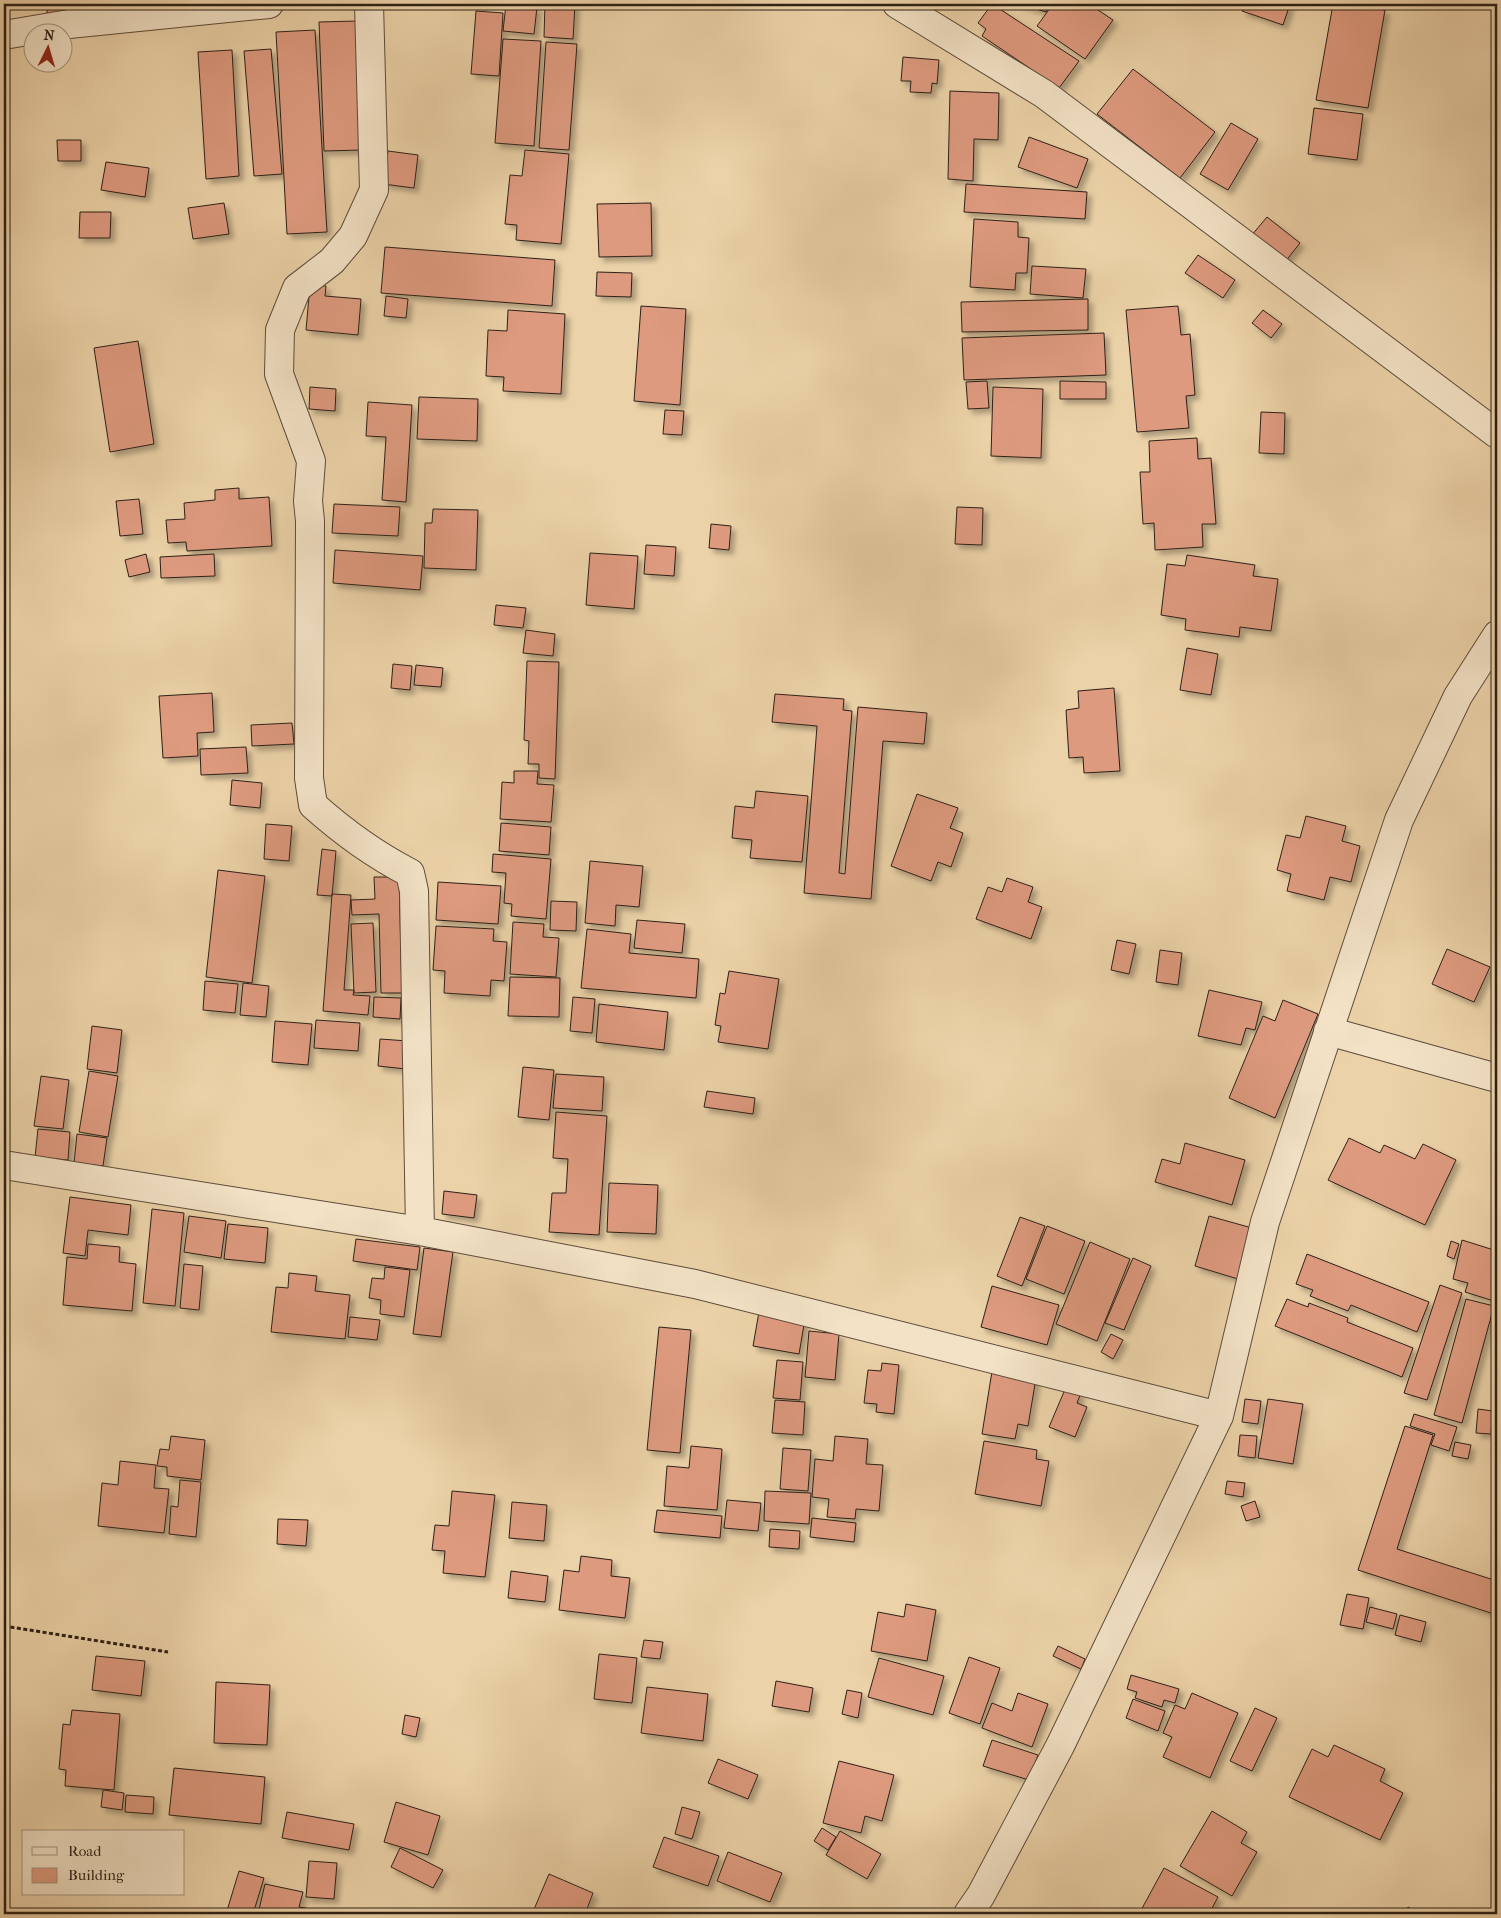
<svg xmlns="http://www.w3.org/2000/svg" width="1501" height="1918" viewBox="0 0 1501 1918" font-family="'IM FELL French Canon',serif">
  <defs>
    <filter id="shadow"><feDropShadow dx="4.5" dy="4.5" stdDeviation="2.5" flood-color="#0004"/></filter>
  </defs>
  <rect width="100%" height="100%" fill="#ecd2a8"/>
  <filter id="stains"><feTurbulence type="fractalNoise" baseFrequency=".004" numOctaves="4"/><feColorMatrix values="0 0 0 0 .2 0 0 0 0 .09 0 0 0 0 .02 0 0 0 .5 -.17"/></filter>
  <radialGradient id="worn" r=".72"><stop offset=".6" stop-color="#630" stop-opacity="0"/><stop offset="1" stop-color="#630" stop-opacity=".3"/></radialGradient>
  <path fill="#de9a7f" stroke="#2d2017" filter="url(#shadow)" d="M47,4H68L67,15H47Z
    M506,4L537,7L534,34L503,31Z
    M545,4H575L573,39L544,37Z
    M992,4L1079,61L1059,88L982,36L986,29L978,23Z
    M1019,4H1049L1046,12Z
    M1053,4H1089L1113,20L1085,59L1037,26Z
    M1245,4H1290L1283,25L1242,11Z
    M1333,4L1385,10L1368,108L1316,100Z
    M476,11L503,13L499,76L471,74Z
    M357,21L362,150L324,151L319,22Z
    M315,30L327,232L287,234L276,32Z
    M503,39L541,41L534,146L495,143Z
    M546,42L577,44L569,150L539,148Z
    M271,49L282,174L254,176L244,51Z
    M232,50L239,176L206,179L198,52Z
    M903,57L939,60L937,84L932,83L931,93L910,92L911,81H901Z
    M1133,69L1215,132L1180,178L1097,114Z
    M950,91L999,93L998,140L974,139L973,181L948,179Z
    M1314,108L1363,114L1357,160L1308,154Z
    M1231,123L1258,139L1228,190L1200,174Z
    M1029,137L1088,159L1077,188L1018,167Z
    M57,140H81V161H58Z
    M525,150L569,154L561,244L516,240L517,225L505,224L510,175L522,176Z
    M388,151L418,155L414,188L383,184Z
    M106,162L149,168L145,197L101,190Z
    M966,184L1087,192L1085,219L964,212Z
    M224,203L229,234L193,239L188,208Z
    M651,203L652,256L599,257L597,204Z
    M80,212H111L110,238H79Z
    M1267,217L1300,243L1285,262L1251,236Z
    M974,219L1018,222V237L1029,238L1027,273H1016L1015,290L970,287Z
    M385,247L555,260L552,306L381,293Z
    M1198,255L1235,280L1223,298L1185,273Z
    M1032,266L1086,269L1083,298L1030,294Z
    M597,272L632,273L631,297L596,296Z
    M310,285L326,286L325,296L361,299L358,335L306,330Z
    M386,296L408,299L406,318L384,316Z
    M1088,299V330L962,332L961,302Z
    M641,306L686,309L680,405L634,401Z
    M1178,306L1181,335L1190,334L1195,395L1186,396L1189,428L1137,432L1126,310Z
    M508,310L565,314L561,394L503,391L504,377L486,376L488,330L507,331Z
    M1263,310L1282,324L1271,338L1252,323Z
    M1104,333L1106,375L964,380L962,338Z
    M138,341L154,444L110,452L94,348Z
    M987,381L989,408L968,409L966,382Z
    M1060,381L1106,382V399H1060Z
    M310,387L336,389L335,411L309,409Z
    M993,387L1043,389L1041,458L991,456Z
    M419,397L478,399L477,441L417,439Z
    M368,402L412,405L406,502L382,500L386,437L366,436Z
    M665,410L684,411L682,435L663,434Z
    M1261,412L1285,413L1284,454L1259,453Z
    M1197,438L1198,459L1211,458L1216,524H1202L1203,547L1155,550L1154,523L1143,524L1140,472H1150L1149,441Z
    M239,488V499L269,497L272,546L187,551L186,542L168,543L166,520L185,519L184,503L215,500V490Z
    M139,499L143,534L120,536L116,501Z
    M334,504L400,507L398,536L332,533Z
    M957,507L983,508L982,545L955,544Z
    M433,509L478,510L476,570L424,568L425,523H432Z
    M711,524L731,526L729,550L709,548Z
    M646,545L676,547L674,576L644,574Z
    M335,550L423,556L420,590L333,583Z
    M590,553L638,556L634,609L586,605Z
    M146,554L150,572L129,577L125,560Z
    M214,554L215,576L161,578L160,557Z
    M1187,555L1255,565L1253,576L1278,579L1271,631L1240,627L1239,637L1185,630L1186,619L1161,615L1167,564L1185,566Z
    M496,605L526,608L523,628L494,625Z
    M526,630L555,634L553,656L523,653Z
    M1187,648L1218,654L1211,695L1180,690Z
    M527,661L559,662L555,779L539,778V764H528L529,741L524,740Z
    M393,664L412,666L410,690L391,688Z
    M416,665L443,668L441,687L414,685Z
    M1114,688L1120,771L1084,773L1083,757L1069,758L1066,710L1079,708L1078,691Z
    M212,693L214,732L197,733L198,756L163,758L159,696Z
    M775,694L844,699L843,710L852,711L839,873L845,874L858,707L927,713L924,744L883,741L871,899L804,893L817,726L772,722Z
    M292,723L294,744L252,746L251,725Z
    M246,747L248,773L201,775L200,749Z
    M514,771H538L537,784L554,785L551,822L500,819L502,782L514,783Z
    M232,780L262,783L260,808L230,805Z
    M756,791L808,796L802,862L750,858L752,840L732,838L735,806L754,808Z
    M917,794L958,808L950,828L963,833L951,867L938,862L931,881L891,866Z
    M1306,816L1346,826L1342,841L1360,846L1351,882L1330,877L1324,900L1287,891L1291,874L1277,870L1286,835L1300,838Z
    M501,823L551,827L549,855L499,851Z
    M266,824L292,826L289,861L264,859Z
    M322,849L336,851L332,896L317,895Z
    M493,854L551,859L546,919L511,916L512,904L504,903L506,873L492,872Z
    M590,861L643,866L639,907L616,905L615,926L585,923Z
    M218,870L265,876L252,983L206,977Z
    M374,877H399L402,993H381L379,914L352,915L351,900L375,899Z
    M1007,878L1033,887L1028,902L1042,907L1031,939L976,919L988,887L1002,892Z
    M438,882L501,886L498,924L436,920Z
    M332,894L351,895L344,990H354L353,995L370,996L368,1015L323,1011Z
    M551,901L577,902L576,931L550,930Z
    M637,920L685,924L682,953L634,948Z
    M513,922L544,924L543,937L559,938L556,977L510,974Z
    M373,923L376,992L354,993L351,924Z
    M436,926L494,929L493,941L507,942L504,981L491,980L490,996L444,993L445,971L433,970Z
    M587,929L631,934L629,953L699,959L696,998L581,988Z
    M1117,940L1136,944L1129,974L1111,970Z
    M1447,949L1490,967L1474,1002L1432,984Z
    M1160,950L1182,953L1178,985L1156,982Z
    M729,971L779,979L768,1049L718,1042L721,1026L715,1025L720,993L725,994Z
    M510,977L560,978L559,1017L508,1016Z
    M205,981L238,984L235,1013L203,1010Z
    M243,983L269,986L266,1017L240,1015Z
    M1209,990L1262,1002L1255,1030L1246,1028L1241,1045L1198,1036Z
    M374,997L401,998L400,1019L373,1017Z
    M573,997L595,999L592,1033L570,1031Z
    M1283,1000L1318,1014L1275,1118L1229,1098L1263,1016L1275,1021Z
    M599,1004L668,1012L664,1050L596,1042Z
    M316,1020L360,1023L358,1051L314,1048Z
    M275,1021L312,1024L308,1065L272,1062Z
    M92,1026L122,1030L117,1073L87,1069Z
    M380,1039L408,1041L406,1069L378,1066Z
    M523,1067L554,1070L549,1120L518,1117Z
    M89,1071L118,1076L108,1137L79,1132Z
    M556,1074L604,1077L602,1111L553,1108Z
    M41,1076L69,1080L63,1129L34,1126Z
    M707,1091L755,1098L753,1114L704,1107Z
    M556,1112L607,1116L599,1235L549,1232L552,1193H566L568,1159L553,1158Z
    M38,1129L70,1132L68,1160L35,1157Z
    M77,1134L107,1138L103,1166L74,1163Z
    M1349,1138L1380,1153L1384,1145L1415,1159L1423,1144L1456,1160L1425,1225L1328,1180Z
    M1185,1143L1245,1160L1232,1205L1155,1182L1162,1159L1180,1164Z
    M609,1183L658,1185L656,1234L607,1232Z
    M444,1191L477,1195L474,1218L442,1214Z
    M70,1197L131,1205L128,1235L88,1230L85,1256L63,1253Z
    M152,1209L184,1213L175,1306L143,1303Z
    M189,1216L226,1221L221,1258L184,1252Z
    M1209,1216L1252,1228L1238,1279L1195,1266Z
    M1020,1217L1045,1226L1022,1286L997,1276Z
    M228,1224L268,1228L265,1263L224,1259Z
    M1047,1226L1085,1241L1064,1294L1026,1279Z
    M356,1239L420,1247L417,1270L353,1261Z
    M1462,1240L1497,1251V1291L1494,1301L1465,1292L1468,1283L1453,1279Z
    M1451,1241L1459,1244L1454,1259L1447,1256Z
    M1090,1242L1130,1259L1097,1341L1056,1324Z
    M88,1244L120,1247L119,1262L136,1264L132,1311L63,1305L67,1257L87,1259Z
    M424,1248L453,1252L441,1337L413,1334Z
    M1307,1254L1429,1302L1417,1332L1351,1305L1348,1311L1310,1296L1313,1290L1296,1284Z
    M1133,1258L1151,1266L1124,1330L1105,1323Z
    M184,1264L203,1266L199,1310L180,1308Z
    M385,1267L410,1270L404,1317L380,1314L381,1300L369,1298L372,1278L384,1279Z
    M289,1273L317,1276L315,1291L350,1295L345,1339L271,1332L276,1287L288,1288Z
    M1440,1285L1462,1293L1427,1400L1404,1393Z
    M992,1286L1059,1305L1047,1345L981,1327Z
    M1287,1299L1308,1307L1309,1303L1348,1318L1347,1322L1413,1348L1402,1377L1275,1326Z
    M1466,1299L1494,1306L1462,1423L1434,1415Z
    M759,1312L805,1319L799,1354L753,1346Z
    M350,1317L380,1320L377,1340L348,1337Z
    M659,1327L691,1330L680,1453L647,1450Z
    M1497,1330V1353L1492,1351Z
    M809,1331L839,1334L835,1380L805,1377Z
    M1111,1334L1123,1340L1113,1359L1101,1352Z
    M777,1360L803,1362L800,1400L773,1398Z
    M882,1363L899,1365L894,1414L876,1412L877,1404L864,1403L868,1370L881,1371Z
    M993,1365L1037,1372L1028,1426L1018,1424L1015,1439L982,1434Z
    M1066,1387L1081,1393L1077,1403L1087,1407L1075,1437L1049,1427Z
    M1245,1399L1261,1401L1258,1424L1242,1422Z
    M1268,1399L1303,1404L1293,1464L1258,1458Z
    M775,1400L805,1402L803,1435L772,1433Z
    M1478,1409L1493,1411L1491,1434L1476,1433Z
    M1414,1414L1457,1427L1449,1451L1431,1445L1435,1434L1410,1426Z
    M1405,1426L1433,1435L1397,1549L1497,1581V1615L1358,1570Z
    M1240,1435L1257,1436L1255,1458L1238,1456Z
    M171,1436L205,1440L201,1480L167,1476V1467L157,1466L160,1449L169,1450Z
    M835,1436L868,1439L866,1464L883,1465L879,1511L856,1509L855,1519L827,1517L829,1499L812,1497L815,1459L833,1461Z
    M984,1441L1037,1450L1036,1459L1049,1461L1041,1506L975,1494Z
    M1455,1442L1471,1445L1468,1459L1452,1456Z
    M691,1446L722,1449L717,1510L664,1506L667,1466L689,1468Z
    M783,1448L811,1450L808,1491L780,1489Z
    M120,1461L156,1465L154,1488L169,1489L164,1533L98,1526L102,1483L118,1485Z
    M180,1480L201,1482L196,1537L169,1534L171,1506L178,1507Z
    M1227,1481L1245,1483L1243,1497L1225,1494Z
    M452,1491L495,1495L485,1577L443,1573L445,1551L432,1550L435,1525L449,1526Z
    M765,1491L811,1493L809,1524L764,1521Z
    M727,1500L761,1503L758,1531L724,1528Z
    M1255,1501L1260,1517L1246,1521L1241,1506Z
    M512,1502L547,1505L544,1541L509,1538Z
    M657,1510L722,1516L720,1538L654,1532Z
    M812,1518L856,1523L854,1542L810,1537Z
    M278,1519L308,1520L306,1546L277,1544Z
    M770,1529L800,1531L799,1549L769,1547Z
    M581,1556L612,1560L611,1576L630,1578L625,1618L559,1610L564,1570L579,1572Z
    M511,1571L548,1576L545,1602L508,1598Z
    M1347,1594L1369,1598L1363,1629L1340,1625Z
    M906,1604L936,1610L927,1661L871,1651L878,1612L904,1617Z
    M1370,1607L1397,1614L1393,1629L1366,1622Z
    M1400,1615L1426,1622L1421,1642L1395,1635Z
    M644,1640L663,1642L660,1659L641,1657Z
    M1058,1646L1085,1659L1081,1669L1053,1656Z
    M599,1654L637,1658L632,1703L594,1699Z
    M96,1656L145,1661L141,1696L92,1690Z
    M969,1657L1000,1668L980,1724L949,1713Z
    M879,1658L944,1676L933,1715L868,1697Z
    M1131,1675L1179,1689L1175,1703L1164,1700L1162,1707L1135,1698L1137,1692L1127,1689Z
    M776,1681L813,1688L809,1712L772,1706Z
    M216,1682L270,1685L267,1745L214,1743Z
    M647,1687L708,1694L703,1741L641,1733Z
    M847,1690L862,1693L858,1718L842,1714Z
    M1018,1693L1048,1704L1032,1747L982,1728L992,1703L1012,1711Z
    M1192,1693L1238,1713L1210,1778L1163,1757L1172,1737L1163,1733L1175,1705L1185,1709Z
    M1133,1699L1165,1711L1158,1731L1126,1718Z
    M1255,1708L1277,1718L1252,1771L1230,1761Z
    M72,1710L120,1714L114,1790L65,1786L66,1770L59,1769L63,1724L70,1725Z
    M405,1715L420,1718L416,1737L402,1734Z
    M992,1740L1038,1755L1029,1780L983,1766Z
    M1334,1745L1385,1769L1380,1781L1403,1793L1380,1840L1289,1797L1312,1749L1328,1757Z
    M718,1759L758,1775L748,1799L708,1783Z
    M839,1761L894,1775L882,1821L865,1816L861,1833L823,1823Z
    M174,1768L265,1777L261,1824L169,1815Z
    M103,1790L124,1793L122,1810L101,1807Z
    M126,1795L154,1797L153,1814L125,1812Z
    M396,1802L440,1816L428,1855L384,1842Z
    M682,1807L700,1812L692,1839L675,1834Z
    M1212,1811L1247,1832L1241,1843L1257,1852L1232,1896L1180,1866Z
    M287,1812L354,1824L349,1850L282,1838Z
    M822,1828L836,1837L828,1850L814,1841Z
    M840,1831L881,1854L867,1879L826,1855Z
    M664,1837L719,1856L708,1886L653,1867Z
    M400,1848L443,1870L433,1888L391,1867Z
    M728,1852L782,1873L770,1902L717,1881Z
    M309,1861L337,1863L334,1899L306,1897Z
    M1164,1868L1218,1897L1209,1914H1144L1140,1912Z
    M239,1871L264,1878L253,1914H226Z
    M549,1874L593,1893L585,1914H532Z
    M265,1884L303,1892L299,1907L310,1909L309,1914H258Z
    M1408,1907L1420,1914H1404Z"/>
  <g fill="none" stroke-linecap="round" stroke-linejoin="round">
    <defs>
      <path id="minor" d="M369,4L374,190L353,236L332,261L297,288L280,330L279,374L311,461L308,501L310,521L309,778L313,805C342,831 375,855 410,873L414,891L420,1231
        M897,4L1044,94L1497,434
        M4,35L69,24L269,4
        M1328,1031L1497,1078
        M4,1165L420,1231L695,1284L1219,1416
        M968,1914L981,1895L1060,1746L1219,1416L1265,1222L1399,820L1458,696L1497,635"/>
    </defs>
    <use href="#minor" stroke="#5d4c3b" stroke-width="30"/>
    <path stroke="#2d2017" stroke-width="3" stroke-dasharray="4 2.5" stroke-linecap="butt" d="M4,1626L168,1652"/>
    <use href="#minor" stroke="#f3e2c6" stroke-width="28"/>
  </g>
  <rect width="1501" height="1918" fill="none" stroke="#ecd2a8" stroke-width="20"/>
  <rect x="5" y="5" width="1491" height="1908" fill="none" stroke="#2d2017" stroke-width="2.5"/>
  <rect x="10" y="10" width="1481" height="1898" fill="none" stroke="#2d2017"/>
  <rect x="22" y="1830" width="162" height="65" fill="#f3e2c6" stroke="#a49480"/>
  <rect x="32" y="1847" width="25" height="8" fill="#f3e2c6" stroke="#a49480"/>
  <text x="68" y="1856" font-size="15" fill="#2d2017">Road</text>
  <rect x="32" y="1868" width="25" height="15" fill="#de9a7f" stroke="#a49480"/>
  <text x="68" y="1880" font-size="15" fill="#2d2017">Building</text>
  <g transform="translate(48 48) rotate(5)"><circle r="24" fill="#f3e2c6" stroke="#a49480"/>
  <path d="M0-4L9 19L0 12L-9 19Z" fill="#8f2418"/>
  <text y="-8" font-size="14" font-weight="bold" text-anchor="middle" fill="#2d2017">N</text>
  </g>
  <rect width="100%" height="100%" filter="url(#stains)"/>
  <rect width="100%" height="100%" fill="url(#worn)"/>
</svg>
